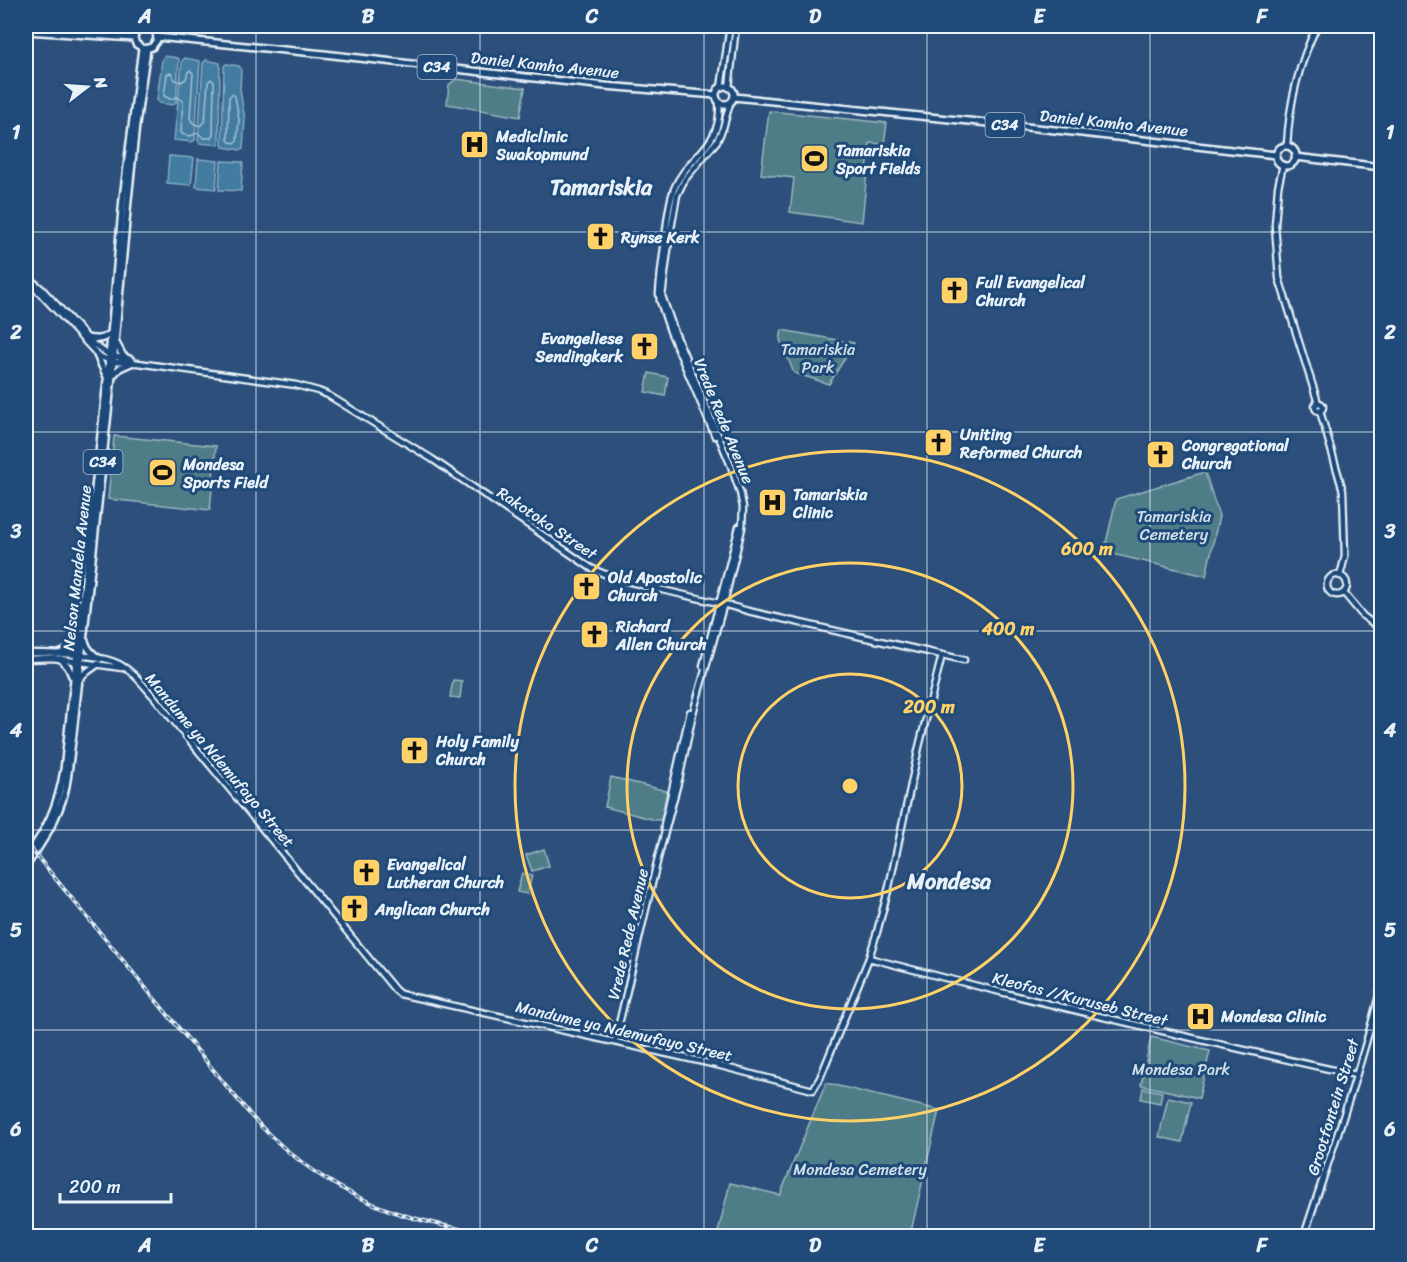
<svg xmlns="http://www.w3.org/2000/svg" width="1407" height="1262" viewBox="0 0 1407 1262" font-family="Sriracha,sans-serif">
  <rect width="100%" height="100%" fill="#2c507b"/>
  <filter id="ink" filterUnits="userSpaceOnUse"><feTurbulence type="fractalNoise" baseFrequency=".0167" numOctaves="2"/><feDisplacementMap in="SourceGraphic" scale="12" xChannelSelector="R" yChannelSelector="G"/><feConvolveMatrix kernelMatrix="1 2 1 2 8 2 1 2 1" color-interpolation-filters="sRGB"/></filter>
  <g filter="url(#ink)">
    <path fill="#4f7d87" stroke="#9cb7c0" stroke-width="1.5" d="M456,79L525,88L520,117L447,104L449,85Z
      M769,111L887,123L884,144L870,143L862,222L790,212L794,178L761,174Z
      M782,330L854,343L829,384L794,373L780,340Z
      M649,373L668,377L665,396L645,392Z
      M114,436L216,446L210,510L108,499Z
      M1205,472L1219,516L1206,576L1104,552L1116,499Z
      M453,680L462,681L460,698L450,697Z
      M611,777L667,791L661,820H655L605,807Z
      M544,849L549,866L532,871L526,855Z
      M522,873L532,876L527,894L517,892Z
      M1151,1037L1210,1051L1199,1098L1141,1085Z
      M826,1083L939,1110L910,1236H717L730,1183L780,1195Z
      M1143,1088L1162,1092L1160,1103L1141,1099Z
      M1168,1097L1191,1102L1182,1142L1159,1137Z"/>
    <path fill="#437ba0" stroke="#85aac3" stroke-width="1.5" d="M164,56L178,58L179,59L176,102L173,105L159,103L157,100L162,60Z
      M185,58L200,61L195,140L192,142L174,140L182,61Z
      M206,60L220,63L219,145L200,143L198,141L203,63Z
      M226,64L239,66L241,70L240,89L245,120L243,149L241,150L223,147L222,144L224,66Z
      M169,156L194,158L191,185L167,183Z
      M198,159L218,161L216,189L196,187Z
      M221,161L243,162L241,191L219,190Z"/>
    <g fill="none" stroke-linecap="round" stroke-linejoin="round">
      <path stroke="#a6c2d5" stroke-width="1.5" d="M190,70L193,73L190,118C192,123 195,126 201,125L205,121L208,82L211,79L214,82L213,135L211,138H204L198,133L190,136L182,134L181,132L183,101L178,97L170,99L164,96L167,74L171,73L175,80L181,82L186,79L188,72Z
        M232,94L235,96L239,120L237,141L235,143L230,142L228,140L229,97Z"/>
      <defs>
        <path id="secondary" d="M721,88L730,26
          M729,88L736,26
          M1287,146C1289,105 1299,63 1317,26
          M1283,165L1278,187L1275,225L1279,278L1318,403
          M26,276L42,289L93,344L109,355L125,359
          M26,281L37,290L96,353L101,357L113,362L138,363L296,385L318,391L328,395L432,459L591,568C606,576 622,580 639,584C675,594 712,600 748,611L964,660
          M1315 407a4 4 0 1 1 8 0a4 4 0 1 1-8 0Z
          M1320,411L1343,491L1345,556L1340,576
          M715,436L670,331L660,301L659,294C660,276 663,257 665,239C667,223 668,205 674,189C688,154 723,148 719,102
          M1327 585a10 10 0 1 1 20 0a10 10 0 1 1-20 0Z
          M1344,593L1363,616L1382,630
          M26,653C49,653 100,654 119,664C134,672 143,685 154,697L395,990L400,994L717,1065L813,1090L820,1078L869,958L877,932L889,887L919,747L942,655
          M26,659L53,658L122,668
          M703,666L739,527
          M664,830V825L690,712
          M869,958C1030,1001 1193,1039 1356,1075
          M615,1041L658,858L680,775L693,713L724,603L742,528L743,507L740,492L731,466L674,330L662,296L670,234L677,195L685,179L717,141L723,128L730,103
          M1304,1236C1331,1153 1361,1069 1382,983"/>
        <path id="primary" d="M26,26L134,33
          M143,26L136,30L134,38L136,44L144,49L152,47L157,40L156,31L148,26
          M26,31L134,38
          M157,37L324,54L605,86L716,95
          M716 95a9 9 0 1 1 18 0a9 9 0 1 1-18 0Z
          M734,97L1046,129L1276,155
          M1276 156a10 10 0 1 1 20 0a10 10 0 1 1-20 0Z
          M1295,157L1382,167
          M86,338C97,340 104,340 112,332
          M116,343L123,356L131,360
          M96,353L106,375
          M113,375L120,368L131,363
          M85,641C87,649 92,654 100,659
          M59,654L69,650L77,642
          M61,659L68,667L72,676
          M79,680L84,674L98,664
          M26,858C47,829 58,806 64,770L107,380L123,198L142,48
          M26,866C42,843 58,819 65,791C69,773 70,753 73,734L112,376L128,200L136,125L147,49"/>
      </defs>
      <use href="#secondary" stroke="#e8f1f8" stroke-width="9"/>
      <use href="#primary" stroke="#e8f1f8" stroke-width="10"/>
      <use href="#secondary" stroke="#1f4a7a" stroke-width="4.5"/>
      <use href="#primary" stroke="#1f4a7a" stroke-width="5"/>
      <defs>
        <path id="rail" d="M26,843L253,1118C292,1160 340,1193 394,1212C426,1223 460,1229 493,1236"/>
      </defs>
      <use href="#rail" stroke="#e8f1f8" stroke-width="4"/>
      <use href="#rail" stroke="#1f4a7a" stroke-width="1.5" stroke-dasharray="4.5" stroke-linecap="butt"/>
    </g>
  </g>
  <path fill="none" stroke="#e8f1f8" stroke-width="1.5" stroke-opacity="0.55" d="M256,26V1236M480,26V1236M704,26V1236M927,26V1236M1150,26V1236M26,232H1382M26,432H1382M26,631H1382M26,830H1382M26,1030H1382"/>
  <g fill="none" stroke="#ffd166" stroke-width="3">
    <circle cx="850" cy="786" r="112"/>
    <circle cx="850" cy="786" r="223"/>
    <circle cx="850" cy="786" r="335"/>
  </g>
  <defs>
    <symbol id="hospital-square" viewBox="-11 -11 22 22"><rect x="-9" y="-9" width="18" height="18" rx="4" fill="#ffd166" stroke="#1f4a7a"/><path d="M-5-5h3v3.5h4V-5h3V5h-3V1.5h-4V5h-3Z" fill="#111"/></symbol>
    <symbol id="stadium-square" viewBox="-11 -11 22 22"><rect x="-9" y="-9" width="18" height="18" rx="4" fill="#ffd166" stroke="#1f4a7a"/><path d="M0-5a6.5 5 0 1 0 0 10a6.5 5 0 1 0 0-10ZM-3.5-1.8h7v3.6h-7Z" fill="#111"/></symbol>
    <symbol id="church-square" viewBox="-11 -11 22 22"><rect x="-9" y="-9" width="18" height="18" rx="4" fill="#ffd166" stroke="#1f4a7a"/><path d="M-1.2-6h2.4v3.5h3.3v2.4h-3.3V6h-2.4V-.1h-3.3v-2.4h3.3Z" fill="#111"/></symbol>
  </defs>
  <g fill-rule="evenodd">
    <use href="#hospital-square" x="458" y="128" width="33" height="33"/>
    <use href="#stadium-square" x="798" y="142" width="33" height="33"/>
    <use href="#church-square" x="584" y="220" width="33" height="33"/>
    <use href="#church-square" x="938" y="274" width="33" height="33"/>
    <use href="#church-square" x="628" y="330" width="33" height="33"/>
    <use href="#church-square" x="922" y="426" width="33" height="33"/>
    <use href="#church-square" x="1144" y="438" width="33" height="33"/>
    <use href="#stadium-square" x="146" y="456" width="33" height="33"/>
    <use href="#hospital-square" x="756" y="486" width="33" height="33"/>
    <use href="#church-square" x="570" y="570" width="33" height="33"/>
    <use href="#church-square" x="578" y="618" width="33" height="33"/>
    <use href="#church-square" x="398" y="734" width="33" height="33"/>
    <use href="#church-square" x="350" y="856" width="33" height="33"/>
    <use href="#church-square" x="338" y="892" width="33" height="33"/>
    <use href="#hospital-square" x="1184" y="1000" width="33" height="33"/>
  </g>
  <g text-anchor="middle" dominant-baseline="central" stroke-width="6" stroke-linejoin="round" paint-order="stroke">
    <g fill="#1f4a7a" stroke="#acbfd2" stroke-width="1.5">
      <rect x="417.5" y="55" width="39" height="24" rx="4.5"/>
      <rect x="985.5" y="113" width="39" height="24" rx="4.5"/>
      <rect x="83.5" y="450" width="39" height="24" rx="4.5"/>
    </g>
    <g font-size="15" font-weight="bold" fill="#e8f1f8">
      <text x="437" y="67">C34</text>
      <text x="1005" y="125">C34</text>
      <text x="103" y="462">C34</text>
    </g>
    <g font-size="16" fill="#e8f1f8" stroke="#1f4a7a">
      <text transform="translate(545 65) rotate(6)">Daniel Kamho Avenue</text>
      <text transform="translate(1114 123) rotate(6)">Daniel Kamho Avenue</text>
      <text transform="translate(724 421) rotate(68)">Vrede Rede Avenue</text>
      <text transform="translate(547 523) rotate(34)">Rakotoka Street</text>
      <text transform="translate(77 568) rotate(-84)">Nelson Mandela Avenue</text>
      <text transform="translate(220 760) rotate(50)">Mandume ya Ndemufayo Street</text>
      <text transform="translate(628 934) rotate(-77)">Vrede Rede Avenue</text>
      <text transform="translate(1080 999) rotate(14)">Kleofas //Kuruseb Street</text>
      <text transform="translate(624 1031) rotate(13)">Mandume ya Ndemufayo Street</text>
      <text transform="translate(1333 1107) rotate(-73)">Grootfontein Street</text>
    </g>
    <g font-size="16" font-weight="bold" fill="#e8f1f8" stroke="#1f4a7a" text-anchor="start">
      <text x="496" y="136">Mediclinic<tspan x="496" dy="18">Swakopmund</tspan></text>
      <text x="836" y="150">Tamariskia<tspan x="836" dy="18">Sport Fields</tspan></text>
      <text x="621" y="237">Rynse Kerk</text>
      <text x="976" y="282">Full Evangelical<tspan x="976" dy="18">Church</tspan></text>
      <text x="623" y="338" text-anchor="end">Evangeliese<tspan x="623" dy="18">Sendingkerk</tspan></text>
      <text x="960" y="434">Uniting<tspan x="960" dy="18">Reformed Church</tspan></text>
      <text x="1182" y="445">Congregational<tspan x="1182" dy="18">Church</tspan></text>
      <text x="183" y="464">Mondesa<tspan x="183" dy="18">Sports Field</tspan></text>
      <text x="793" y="494">Tamariskia<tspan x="793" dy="18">Clinic</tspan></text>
      <text x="608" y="577">Old Apostolic<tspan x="608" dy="18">Church</tspan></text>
      <text x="616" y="626">Richard<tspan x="616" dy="18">Allen Church</tspan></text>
      <text x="436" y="741">Holy Family<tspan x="436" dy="18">Church</tspan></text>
      <text x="387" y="864">Evangelical<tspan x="387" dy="18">Lutheran Church</tspan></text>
      <text x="375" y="909">Anglican Church</text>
      <text x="1221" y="1016">Mondesa Clinic</text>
    </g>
    <g font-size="16" fill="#d1e0e7" stroke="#1f4a7a">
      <text x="818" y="349">Tamariskia<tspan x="818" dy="18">Park</tspan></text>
      <text x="1174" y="516">Tamariskia<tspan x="1174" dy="18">Cemetery</tspan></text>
      <text x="1181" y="1069">Mondesa Park</text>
      <text x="860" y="1169">Mondesa Cemetery</text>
    </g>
    <g font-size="22" font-weight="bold" fill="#e8f1f8" stroke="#1f4a7a">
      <text x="601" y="187">Tamariskia</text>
      <text x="949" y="881">Mondesa</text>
    </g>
  </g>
  <circle cx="850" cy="786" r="9" fill="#ffd166" stroke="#1f4a7a" stroke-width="3"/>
  <g font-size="18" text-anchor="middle" font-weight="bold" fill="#ffd166" stroke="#1f4a7a" stroke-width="6" stroke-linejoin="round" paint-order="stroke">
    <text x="1087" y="555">600 m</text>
    <text x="1008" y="635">400 m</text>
    <text x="929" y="713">200 m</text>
  </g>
  <rect width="1407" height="1262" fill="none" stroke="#1f4a7a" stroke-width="66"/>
  <g transform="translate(87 87) rotate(73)" stroke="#1f4a7a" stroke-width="4.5" paint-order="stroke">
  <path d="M0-4.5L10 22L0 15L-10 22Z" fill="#e8f1f8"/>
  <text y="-9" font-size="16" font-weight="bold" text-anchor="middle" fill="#e8f1f8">N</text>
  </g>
  <path d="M60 1193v9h111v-9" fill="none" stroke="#e8f1f8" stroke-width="3"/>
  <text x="69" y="1193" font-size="18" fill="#e8f1f8" stroke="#1f4a7a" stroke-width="4.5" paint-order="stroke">200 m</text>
  <rect x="33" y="33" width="1341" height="1196" fill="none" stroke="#e8f1f8" stroke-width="2"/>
  <g font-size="20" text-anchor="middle" font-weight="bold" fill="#e8f1f8">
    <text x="145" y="23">A</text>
    <text x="368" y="23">B</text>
    <text x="592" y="23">C</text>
    <text x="815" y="23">D</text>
    <text x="1039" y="23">E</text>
    <text x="1262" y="23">F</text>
    <text x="16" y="139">1</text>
    <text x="1390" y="139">1</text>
    <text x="16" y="339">2</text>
    <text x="1390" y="339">2</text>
    <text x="16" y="538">3</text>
    <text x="1390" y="538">3</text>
    <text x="16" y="737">4</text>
    <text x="1390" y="737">4</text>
    <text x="16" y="937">5</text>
    <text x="1390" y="937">5</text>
    <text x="16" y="1136">6</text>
    <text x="1390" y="1136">6</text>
    <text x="145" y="1252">A</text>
    <text x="368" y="1252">B</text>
    <text x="592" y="1252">C</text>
    <text x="815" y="1252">D</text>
    <text x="1039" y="1252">E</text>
    <text x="1262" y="1252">F</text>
  </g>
</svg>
